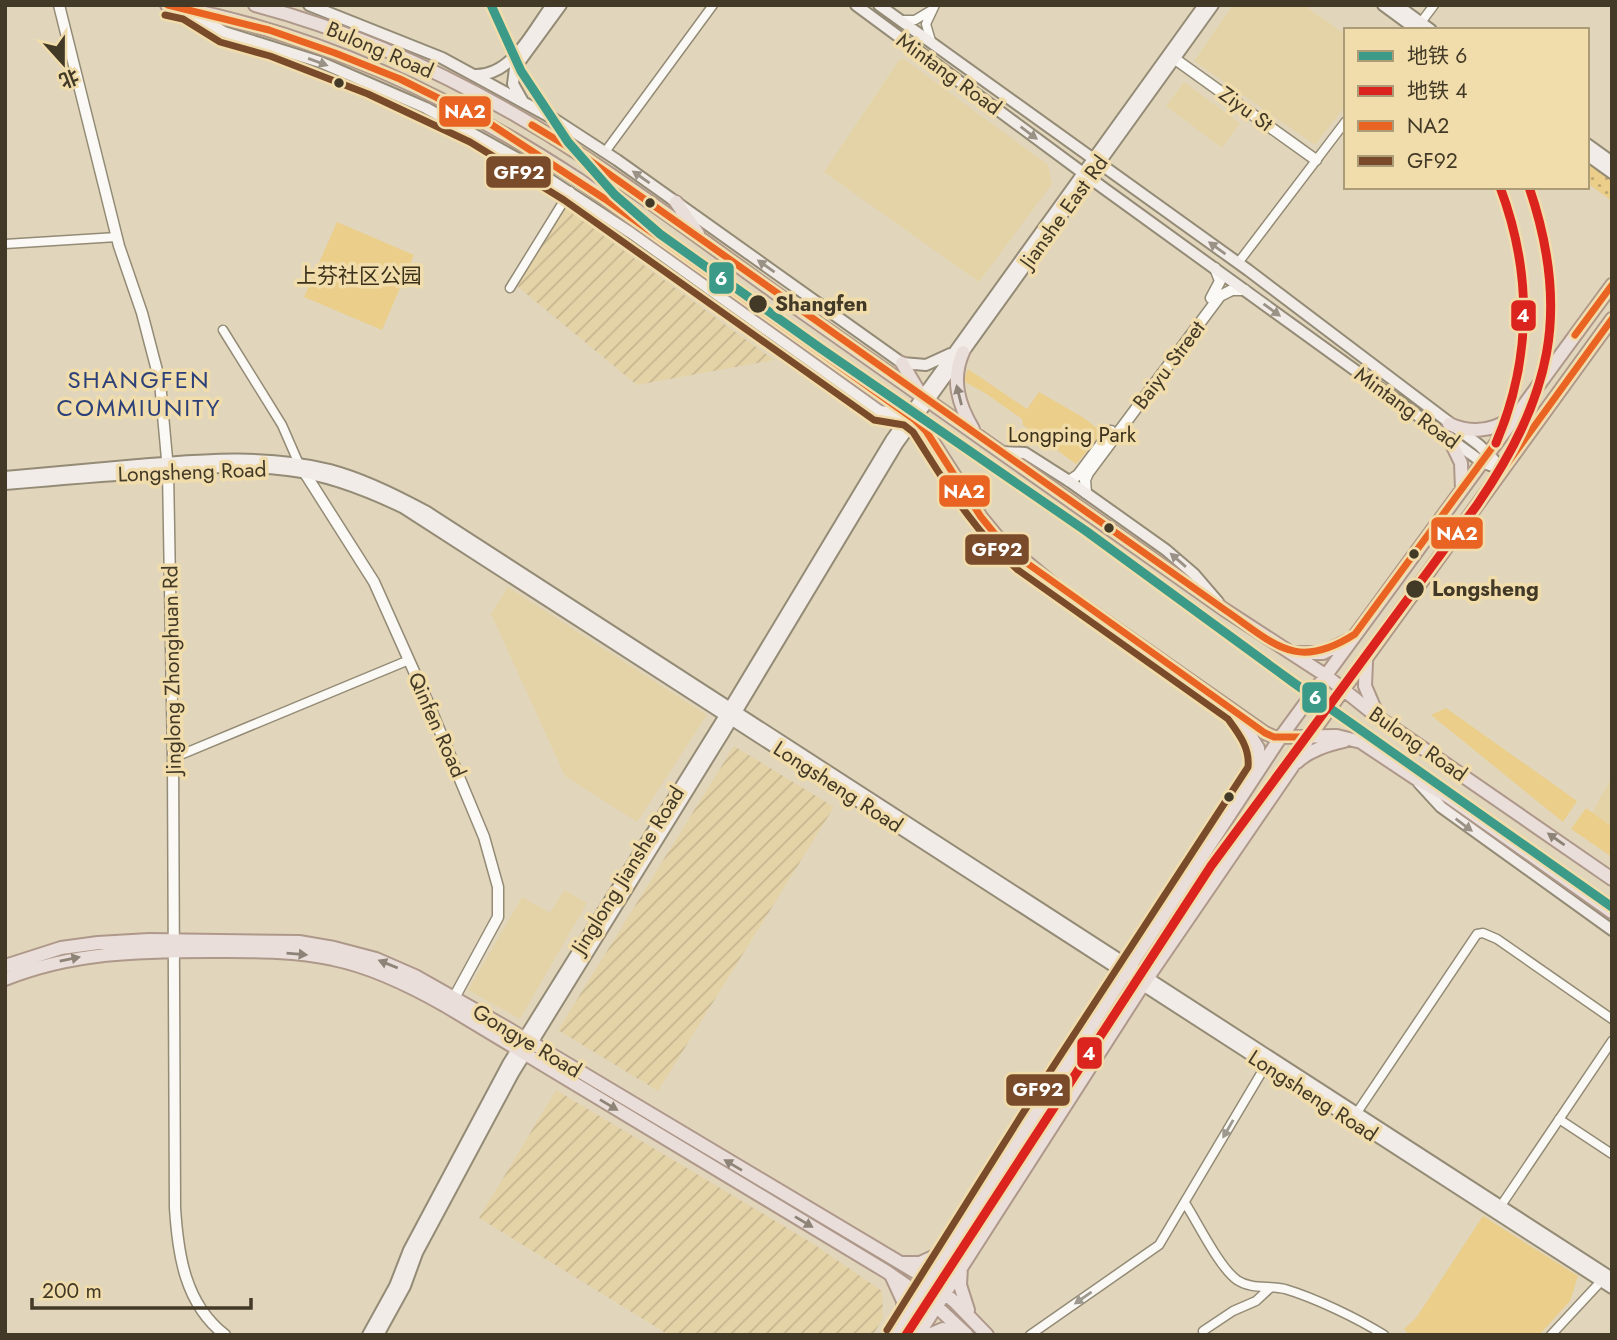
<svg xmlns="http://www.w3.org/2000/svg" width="1617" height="1340" viewBox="0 0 1617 1340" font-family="Jost,'Noto Sans SC',sans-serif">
  <defs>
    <pattern id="industrial-furrows" width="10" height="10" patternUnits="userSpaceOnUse" patternTransform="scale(1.75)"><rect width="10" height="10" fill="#e5d3a8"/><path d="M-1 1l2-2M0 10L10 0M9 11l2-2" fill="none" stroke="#c6b690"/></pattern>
    <pattern id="grass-dots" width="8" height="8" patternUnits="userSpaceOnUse" patternTransform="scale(1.75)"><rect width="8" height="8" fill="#eace89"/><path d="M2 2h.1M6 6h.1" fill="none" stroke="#bfa870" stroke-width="1.8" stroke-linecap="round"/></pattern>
  </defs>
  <rect width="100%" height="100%" fill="#e1d6bb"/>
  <path fill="#e5d3a8" d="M1233,5H1304L1346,35V105L1315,145L1194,61Z
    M904,59L1048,165L1052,184L979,282L824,172L899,60Z
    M1184,82L1240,123L1222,148L1166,106Z
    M508,587L707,715L637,822L565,776L491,614Z
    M1612,777V827L1593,814V811Z
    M564,890L587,903L520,1019L468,990L522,897L550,913Z"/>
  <path fill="url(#industrial-furrows)" d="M561,205L774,360L637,385L518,287Z
    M734,746L834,807L658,1091L558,1030Z
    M556,1090L812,1243L882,1291L883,1318L873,1335H669L479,1218Z"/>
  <path fill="url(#grass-dots)" d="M1587,160L1612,178V201L1587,183Z"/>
  <path fill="#eace89" d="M337,222L414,255L382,330L304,297Z
    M968,369L1027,409L1039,392L1084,418L1103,433L1076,464L1023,425L1022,419L985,393L965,382L964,379Z
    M1446,708L1577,801L1563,822L1431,715Z
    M1586,808L1612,827V857L1571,829Z
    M1483,1216L1578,1276L1570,1301L1539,1335H1409L1404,1329L1416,1318Z"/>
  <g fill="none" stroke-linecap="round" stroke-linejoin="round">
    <defs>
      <path id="minor" d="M901,20H915L930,11
        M1419,25L1434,5
        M931,41L926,24L935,5
        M605,152L713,5
        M5,244L117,237
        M1238,263L1346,121
        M510,288L570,191
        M223,330L282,425L299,464
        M173,758L409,660
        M1356,1114L1477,934L1483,933L1497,939L1612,1019
        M1559,1119L1612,1154
        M1185,1203C1198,1223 1219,1267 1237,1280C1252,1290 1269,1285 1285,1289C1315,1298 1357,1318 1384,1335
        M1498,1210L1612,1041
        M1030,1335L1159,1245L1263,1070
        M1204,1335L1203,1331L1233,1311L1256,1301L1270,1288
        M1551,1335L1605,1277"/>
      <path id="tertiary" d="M59,5L119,246L142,313L160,382L168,470L173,758L175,1208C178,1255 185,1304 225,1335
        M1175,59L1316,160
        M1211,298L1220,281L1215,268
        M301,467L374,582L429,705L484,837L498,887V917L454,998
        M1069,481L1078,475L1111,431
        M1086,493L1085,480L1088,473L1220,296L1232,290H1245"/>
      <path id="secondary" d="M309,5L442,58L554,119L617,160L902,363L926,365L950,354
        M856,5L1102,187L1482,462L1503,470
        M879,5L1248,270L1479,445L1494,460
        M1383,5L1417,30
        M1397,5L1431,30
        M191,12L224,32L320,62L426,108L520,160L631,233L880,411L908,415
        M476,75C513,75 532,31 552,5
        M522,100L513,84L515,68L561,5
        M1587,144L1612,162
        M1587,155L1612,173
        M1001,452L1025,453L1069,481L1166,550L1194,574L1218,602
        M5,477C50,473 94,469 138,465C202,460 266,454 330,470C364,479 396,495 427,512C823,766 1216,1024 1612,1278
        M5,484C51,480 98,476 144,473C192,468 240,464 288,470C329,475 367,490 404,508L1612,1288
        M1419,783L1441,807L1612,930
        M368,1335L395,1286L409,1250L508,1064L726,714L891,440L1204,5
        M378,1335L405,1286L417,1253L514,1072L723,734L898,443L1213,5"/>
      <path id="primary" d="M167,5C320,34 449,95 579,180L915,420L926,431L981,517L999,539L1055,586L1265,733L1274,737L1337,736L1361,742L1415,778L1449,797L1612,912
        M255,5C372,36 483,91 584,157C655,203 722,255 791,304C936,406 1080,508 1225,610L1325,675L1379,718L1612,879
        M676,202L698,234
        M963,352C951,379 958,404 973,429
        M902,363L918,390
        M1449,424C1470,433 1492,432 1511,418
        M1449,438L1461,463L1462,489
        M1295,653H1323L1347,641
        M1366,662L1365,686L1377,714
        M1241,721L1258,748L1259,767
        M1297,762C1310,750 1327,745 1344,741
        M5,966L61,948L98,943L149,940L299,942L334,948L376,959L415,976L507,1028L929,1280L956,1303L987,1335
        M5,979C74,952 137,951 210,951C251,951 293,950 333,959C373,967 411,986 446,1006L887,1272L936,1306L967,1335
        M902,1263H920L944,1252
        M961,1267L960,1285L968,1310
        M892,1277L903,1301L904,1322
        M896,1335L938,1266L1125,974L1280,738L1612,285
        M918,1335L1144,983L1292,767L1309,737L1612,319
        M929,1335L943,1329L964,1335"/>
    </defs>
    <use href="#minor" stroke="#948b76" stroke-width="11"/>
    <use href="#tertiary" stroke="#948b76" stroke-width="13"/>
    <use href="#secondary" stroke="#948b76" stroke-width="14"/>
    <use href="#primary" stroke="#ae988a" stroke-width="16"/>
    <use href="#minor" stroke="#faf9f5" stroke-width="8"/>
    <use href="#tertiary" stroke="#faf9f5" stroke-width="10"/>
    <use href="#secondary" stroke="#f2ece8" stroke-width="10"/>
    <use href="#primary" stroke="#eadeda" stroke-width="12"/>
    <defs>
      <path id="bus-1" d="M168,5L269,30L335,53L400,79L492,125L605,199L915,420L926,431L981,517L999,539L1024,561L1265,733L1274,737H1309L1612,319
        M532,125L585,157L1225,610C1275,644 1296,672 1355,634L1500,437
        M1575,335L1612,285"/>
      <path id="bus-2" d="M165,15L183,19L220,42L270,56L368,94L470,142L564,200L874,420L904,425L913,432C945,482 973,531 1018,570L1228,719C1239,734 1250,748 1248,767L1021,1116L887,1330"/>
    </defs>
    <use href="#bus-1" stroke="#f1dcab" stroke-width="12"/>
    <use href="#bus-2" stroke="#f1dcab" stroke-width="12"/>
    <use href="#bus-1" stroke="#e96322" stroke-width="7"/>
    <use href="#bus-2" stroke="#7a4b2a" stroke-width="7"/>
    <defs>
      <path id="metro-1" d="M491,5L521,71L568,142L615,195L660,234L820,348L1086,531L1294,683L1612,907"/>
      <path id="metro-2" d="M1496,443C1532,359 1532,272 1500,187
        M906,1335L1211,866L1477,505C1550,398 1572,313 1529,187"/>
    </defs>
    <use href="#metro-1" stroke="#f1dcab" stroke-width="14"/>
    <use href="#metro-2" stroke="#f1dcab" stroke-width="14"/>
    <use href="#metro-1" stroke="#3c9b88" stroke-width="9"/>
    <use href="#metro-2" stroke="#dc241f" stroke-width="9"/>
  </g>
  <defs><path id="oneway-solid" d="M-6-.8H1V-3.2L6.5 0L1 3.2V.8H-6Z" transform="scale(1.75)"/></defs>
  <g fill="#9a9287">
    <use href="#oneway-solid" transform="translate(318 62) rotate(20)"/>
    <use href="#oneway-solid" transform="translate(1029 133) rotate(37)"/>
    <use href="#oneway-solid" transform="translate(641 177) rotate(-145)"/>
    <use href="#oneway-solid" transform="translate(1217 248) rotate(-144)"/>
    <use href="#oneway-solid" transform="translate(766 266) rotate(-145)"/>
    <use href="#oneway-solid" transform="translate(1272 310) rotate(36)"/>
    <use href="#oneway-solid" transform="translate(1178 560) rotate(-139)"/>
    <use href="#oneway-solid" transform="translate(1464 825) rotate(37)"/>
  </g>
  <g fill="#8e8377">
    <use href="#oneway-solid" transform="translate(959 395) rotate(-104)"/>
    <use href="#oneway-solid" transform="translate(1556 839) rotate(-145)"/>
    <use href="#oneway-solid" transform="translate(297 954) rotate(5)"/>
    <use href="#oneway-solid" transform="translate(70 959) rotate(-12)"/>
    <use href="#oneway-solid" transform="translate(388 964) rotate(-158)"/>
    <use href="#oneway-solid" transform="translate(609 1105) rotate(31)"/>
    <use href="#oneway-solid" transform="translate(733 1165) rotate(-149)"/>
    <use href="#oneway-solid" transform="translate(804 1222) rotate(31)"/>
  </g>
  <g fill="#9e998e">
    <use href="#oneway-solid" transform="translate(1228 1129) rotate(120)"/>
    <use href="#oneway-solid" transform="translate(1083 1298) rotate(145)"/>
  </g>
  <g fill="#423926" stroke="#f1dcab" stroke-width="2.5">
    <circle cx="339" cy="83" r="6"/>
    <circle cx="650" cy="203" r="6"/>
    <circle cx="758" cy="304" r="10"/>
    <circle cx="1109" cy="528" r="6"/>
    <circle cx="1414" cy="554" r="6"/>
    <circle cx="1415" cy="589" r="10"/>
    <circle cx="1229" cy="797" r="6"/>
  </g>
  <g text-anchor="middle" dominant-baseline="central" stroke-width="7" stroke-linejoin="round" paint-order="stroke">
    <g font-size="21" fill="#423926" stroke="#f1dcab">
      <text transform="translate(380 50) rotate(23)">Bulong Road</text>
      <text transform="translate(949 74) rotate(36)">Mintang Road</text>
      <text transform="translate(1246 109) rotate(36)">Ziyu St</text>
      <text transform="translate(1064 212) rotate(-54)">Jianshe East Rd</text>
      <text transform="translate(1169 365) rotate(-53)">Baiyu Street</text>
      <text transform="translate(1407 408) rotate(36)">Mintang Road</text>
      <text transform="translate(192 472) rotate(-2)">Longsheng Road</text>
      <text transform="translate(172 670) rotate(-91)">Jinglong Zhonghuan Rd</text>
      <text transform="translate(437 725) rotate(66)">Qinfen Road</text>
      <text transform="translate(1418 744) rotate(35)">Bulong Road</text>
      <text transform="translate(838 787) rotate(33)">Longsheng Road</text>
      <text transform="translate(628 870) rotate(-58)">Jinglong Jianshe Road</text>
      <text transform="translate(527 1041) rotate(31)">Gongye Road</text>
      <text transform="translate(1313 1096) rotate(33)">Longsheng Road</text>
    </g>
    <g font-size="21" fill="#3c321b" stroke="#f1dcab">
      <text x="359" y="276">上芬社区公园</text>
      <text x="1072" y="435">Longping Park</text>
    </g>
    <g font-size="21" font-weight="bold" fill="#423926" stroke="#f1dcab" text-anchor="start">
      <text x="775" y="304">Shangfen</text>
      <text x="1432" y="589">Longsheng</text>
    </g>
    <g font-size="24" letter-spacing="2" fill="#2c4079" stroke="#f1dcab">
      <text x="139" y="379">SHANGFEN<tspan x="139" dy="28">COMMIUNITY</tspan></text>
    </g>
  </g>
  <g stroke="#f1dcab" stroke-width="2.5">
    <rect x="438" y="95" width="54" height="33" rx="7" fill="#e96322"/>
    <rect x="485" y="155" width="67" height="34" rx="7" fill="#7a4b2a"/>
    <rect x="708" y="261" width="27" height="34" rx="7" fill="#3c9b88"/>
    <rect x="1510" y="299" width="27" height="33" rx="7" fill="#dc241f"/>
    <rect x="938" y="474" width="53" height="34" rx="7" fill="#e96322"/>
    <rect x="1430" y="516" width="54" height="34" rx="7" fill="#e96322"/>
    <rect x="964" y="533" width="66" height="33" rx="7" fill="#7a4b2a"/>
    <rect x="1301" y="681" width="27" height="33" rx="7" fill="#3c9b88"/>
    <rect x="1076" y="1036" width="27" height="34" rx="7" fill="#dc241f"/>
    <rect x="1005" y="1073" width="66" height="34" rx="7" fill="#7a4b2a"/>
  </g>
  <g font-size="19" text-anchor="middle" font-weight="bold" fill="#fff">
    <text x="465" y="118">NA2</text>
    <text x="519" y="179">GF92</text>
    <text x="721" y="285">6</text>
    <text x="1523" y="322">4</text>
    <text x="964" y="498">NA2</text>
    <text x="1457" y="540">NA2</text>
    <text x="997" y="556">GF92</text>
    <text x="1315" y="704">6</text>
    <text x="1089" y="1060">4</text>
    <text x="1038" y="1096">GF92</text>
  </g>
  <rect width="1617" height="1340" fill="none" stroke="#423926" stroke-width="14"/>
  <rect x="1344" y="28" width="245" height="161" fill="#f1dcab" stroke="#ab9b76" stroke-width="2"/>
  <rect x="1358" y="51" width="35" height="10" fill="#3c9b88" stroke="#ab9b76" stroke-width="2"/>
  <text x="1407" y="63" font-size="21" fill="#423926">地铁 6</text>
  <rect x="1358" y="86" width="35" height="10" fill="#dc241f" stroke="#ab9b76" stroke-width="2"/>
  <text x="1407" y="98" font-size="21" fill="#423926">地铁 4</text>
  <rect x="1358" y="121" width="35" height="10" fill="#e96322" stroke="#ab9b76" stroke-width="2"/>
  <text x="1407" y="133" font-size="21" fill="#423926">NA2</text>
  <rect x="1358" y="156" width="35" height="10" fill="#7a4b2a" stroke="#ab9b76" stroke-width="2"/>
  <text x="1407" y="168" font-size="21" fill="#423926">GF92</text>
  <g transform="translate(63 63) rotate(159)" stroke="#f1dcab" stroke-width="5" paint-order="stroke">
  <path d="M0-5L12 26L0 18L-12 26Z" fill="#423926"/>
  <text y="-10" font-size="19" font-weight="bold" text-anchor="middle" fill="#423926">北</text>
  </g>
  <path d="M32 1298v10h219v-10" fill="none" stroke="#423926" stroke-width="3.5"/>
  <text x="42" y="1298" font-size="21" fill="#423926" stroke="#f1dcab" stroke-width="5" paint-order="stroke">200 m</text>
</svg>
